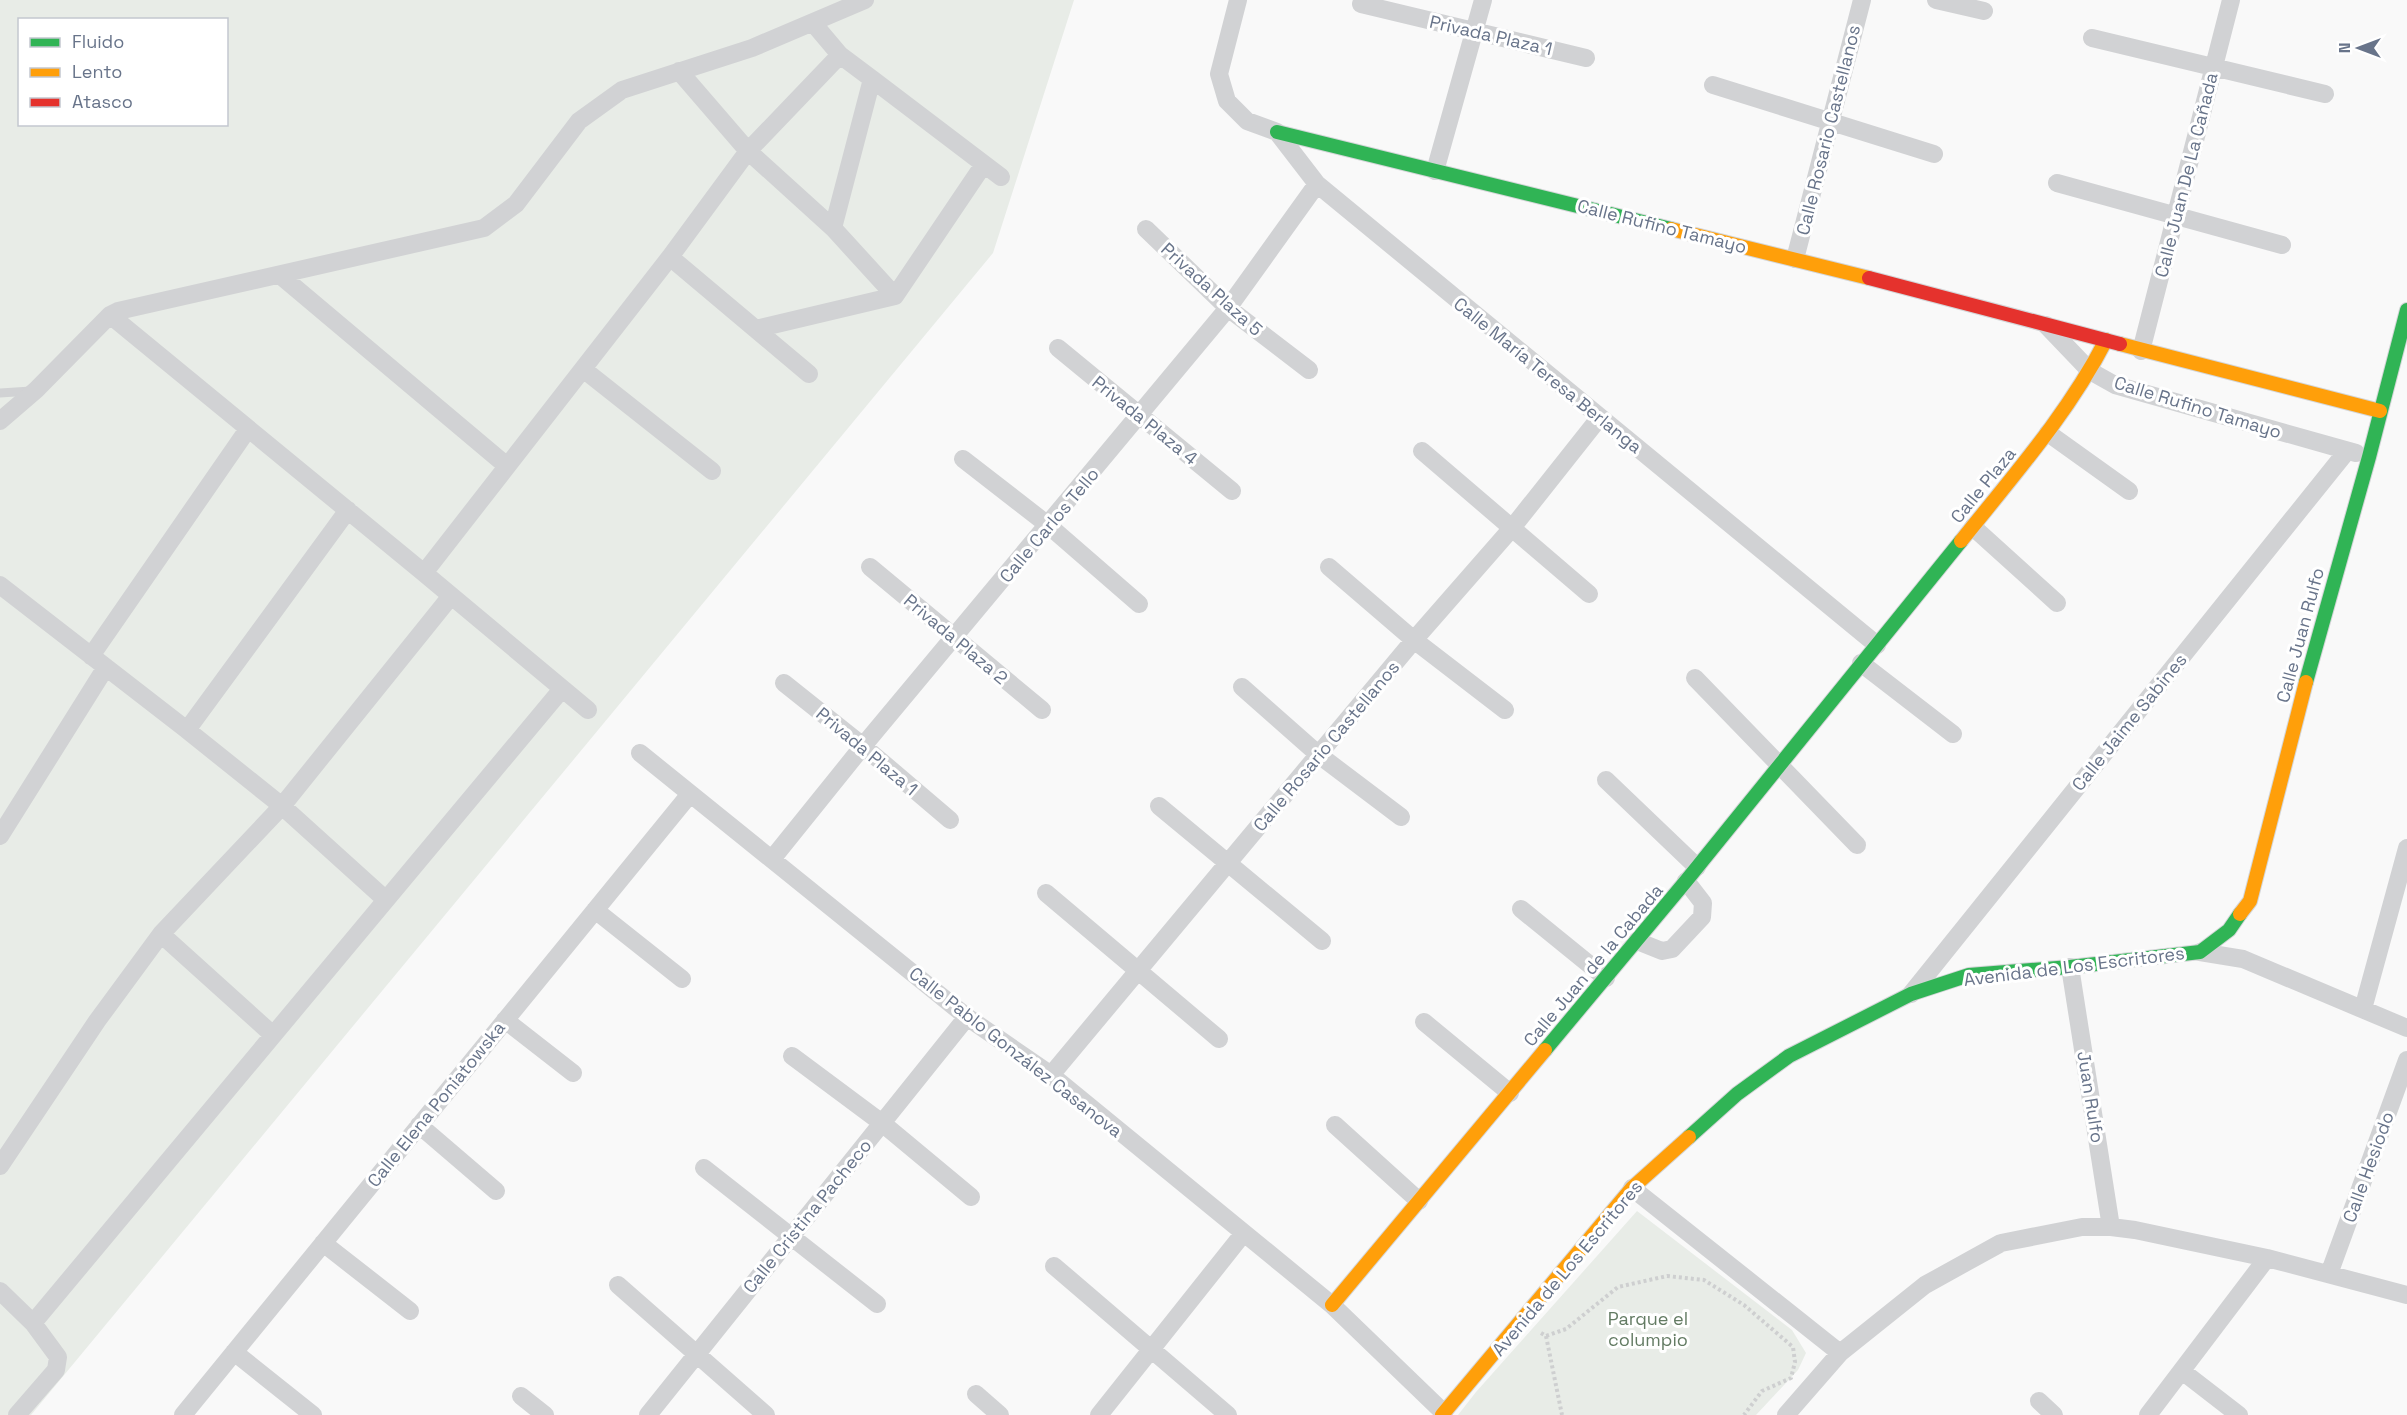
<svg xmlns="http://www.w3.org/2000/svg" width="2407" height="1415" viewBox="0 0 2407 1415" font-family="'Space Grotesk',sans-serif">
  <rect width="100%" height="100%" fill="#f9f9f9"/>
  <path fill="#e8ece7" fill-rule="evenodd" d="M0,0H1074L993,253L31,1415H0ZM20,20H226V124H20Z
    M1637,1211L1792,1330L1806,1353L1798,1370L1756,1415H1458L1476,1392Z"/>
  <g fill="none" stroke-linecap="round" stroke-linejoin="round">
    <defs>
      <path id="fast" d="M1277,132L1671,229
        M2306,682L2369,457L2407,310
        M1545,1050L1686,881L1961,541
        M1689,1137L1737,1094L1789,1056L1911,994L1969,975L2070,967L2200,952L2229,930L2240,914"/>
      <path id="slow" d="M1671,229L1869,278
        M2120,344L2380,411
        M1961,541C2013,476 2068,414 2106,340
        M2240,914L2250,901L2306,682
        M1332,1305L1545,1050
        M1442,1415L1632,1188L1689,1137"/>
      <path id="jam" d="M1869,278L2120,344"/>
    </defs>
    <use href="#fast" stroke="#d4d6d8" stroke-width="16"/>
    <use href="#slow" stroke="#d4d6d8" stroke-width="16"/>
    <use href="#jam" stroke="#d4d6d8" stroke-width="16"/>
    <path stroke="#cecfd0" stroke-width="4" stroke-dasharray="3 3" stroke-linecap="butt" d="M1541,1333L1546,1336L1566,1329L1618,1287L1667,1276L1704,1280L1744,1305L1793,1347L1795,1362L1791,1378L1762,1391L1744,1415
      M1546,1336L1562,1415"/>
    <path stroke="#d1d2d4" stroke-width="9" d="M0,393L31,391"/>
    <path stroke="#d1d2d4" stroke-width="18" d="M1238,0L1219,74L1227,101L1247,121L1277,132L1317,184L1877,645
      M1936,0L1984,11
      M1361,4L1586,58
      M2092,38L2325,94
      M840,55L872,79
      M679,71L748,151L833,228L895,296L756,329
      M1713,85L1934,154
      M1435,171L1483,0
      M2057,183L2282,245
      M833,228L872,79L1001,177
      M1146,229L1228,308L1309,370
      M670,257L809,374
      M1795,259L1862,0
      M280,275L507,466
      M895,296L984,164
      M110,315L424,573L670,257L748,151L840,55L813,23
      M2046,325L2090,371L2115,385L2356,453
      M1058,348L1232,491
      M2141,351L2231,0
      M583,369L712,471
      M0,421L36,390L110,315L118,311L484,228L516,204L579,121L622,90L752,48L865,0
      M2048,433L2129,491
      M1422,451L1589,594
      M963,459L1048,525L1139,604
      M1973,527L2057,603
      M870,567L1042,710
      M1329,567L1414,640L1505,710
      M424,573L588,710
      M0,585L187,730L348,510
      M91,656L248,429
      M1861,663L1953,734
      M1695,678L1857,845
      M784,683L863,746L950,820
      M1242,687L1319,755L1401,817
      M187,730L282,806L386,900
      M640,753L967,1017L1051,1075L1332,1305L1444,1413
      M1606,780L1697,867
      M1159,806L1322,941
      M0,836L106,667
      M772,859L863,746L1228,308L1317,184
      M1046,893L1219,1039
      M1521,909L1606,978
      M595,910L682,979
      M161,934L273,1035
      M1637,941L1662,951L1672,949L1702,917L1703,903L1686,881
      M2200,952L2243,959L2407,1028
      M2070,967L2111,1227
      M1911,994L2347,451
      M2363,1009L2407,848
      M505,1020L573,1073
      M1424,1022L1510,1093
      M792,1056L882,1123L971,1197
      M1051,1075L1414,640L1512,528L1600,417
      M419,1125L496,1191
      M1335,1125L1419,1201
      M0,1166L97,1021L161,934L282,806L451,596
      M704,1168L877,1304
      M1632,1188L1840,1353
      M323,1243L410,1311
      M1054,1266L1228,1415
      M2329,1274L2407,1060
      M618,1285L766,1415
      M0,1291L33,1323L562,689
      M234,1352L313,1415
      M2182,1371L2239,1415
      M976,1394L1000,1415
      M521,1396L545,1415
      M2039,1401L2054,1415
      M17,1415L56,1370L58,1357L33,1323
      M183,1415L690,794
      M648,1415L967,1017
      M1099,1415L1243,1234
      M1786,1415L1840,1353L1925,1285L2001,1243L2082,1227H2111L2135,1230L2267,1258L2407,1295
      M2148,1415L2267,1258"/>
    <use href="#fast" stroke="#30b455" stroke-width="14"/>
    <use href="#slow" stroke="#ff9f0a" stroke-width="14"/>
    <use href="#jam" stroke="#e5322d" stroke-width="14"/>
  </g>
  <g text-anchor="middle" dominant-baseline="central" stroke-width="6" stroke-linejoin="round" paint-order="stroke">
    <g font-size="18" fill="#68748a" stroke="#fff">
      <text transform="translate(1491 35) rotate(13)">Privada Plaza 1</text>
      <text transform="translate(1828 130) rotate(-76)">Calle Rosario Castellanos</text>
      <text transform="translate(2186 175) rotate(-76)">Calle Juan De La Cañada</text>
      <text transform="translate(1662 226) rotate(14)">Calle Rufino Tamayo</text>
      <text transform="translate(1212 289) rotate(42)">Privada Plaza 5</text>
      <text transform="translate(1548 375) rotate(39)">Calle María Teresa Berlanga</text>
      <text transform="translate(2198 407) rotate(17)">Calle Rufino Tamayo</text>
      <text transform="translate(1145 420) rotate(39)">Privada Plaza 4</text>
      <text transform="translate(1983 485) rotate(-51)">Calle Plaza</text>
      <text transform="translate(1049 525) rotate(-50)">Calle Carlos Tello</text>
      <text transform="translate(2300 635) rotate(-75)">Calle Juan Rulfo</text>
      <text transform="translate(956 639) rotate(40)">Privada Plaza 2</text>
      <text transform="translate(2129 722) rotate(-51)">Calle Jaime Sabines</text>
      <text transform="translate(1326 746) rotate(-50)">Calle Rosario Castellanos</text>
      <text transform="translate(867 751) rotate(40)">Privada Plaza 1</text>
      <text transform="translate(1593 965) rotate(-50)">Calle Juan de la Cabada</text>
      <text transform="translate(2074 966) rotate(-7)">Avenida de Los Escritores</text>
      <text transform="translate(1016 1052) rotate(38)">Calle Pablo González Casanova</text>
      <text transform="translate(2091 1097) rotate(81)">Juan Rulfo</text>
      <text transform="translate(436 1104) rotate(-51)">Calle Elena Poniatowska</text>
      <text transform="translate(2368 1167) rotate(-70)">Calle Hesiodo</text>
      <text transform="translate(807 1216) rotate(-51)">Calle Cristina Pacheco</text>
      <text transform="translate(1567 1268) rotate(-50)">Avenida de Los Escritores</text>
    </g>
    <g font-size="18" fill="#637b63" stroke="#fff">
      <text x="1648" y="1318">Parque el<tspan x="1648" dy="21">columpio</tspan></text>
    </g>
  </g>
  <rect x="18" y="18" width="210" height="108" fill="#ffffff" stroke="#c3c7d0" stroke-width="1.5"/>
  <rect x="30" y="38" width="30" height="9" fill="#30b455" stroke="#c3c7d0" stroke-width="1.5"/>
  <text x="72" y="48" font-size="18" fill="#68748a">Fluido</text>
  <rect x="30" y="68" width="30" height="9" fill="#ff9f0a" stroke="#c3c7d0" stroke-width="1.5"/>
  <text x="72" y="78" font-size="18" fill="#68748a">Lento</text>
  <rect x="30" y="98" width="30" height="9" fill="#e5322d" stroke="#c3c7d0" stroke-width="1.5"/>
  <text x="72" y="108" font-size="18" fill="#68748a">Atasco</text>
  <g transform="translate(2359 48) rotate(270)" stroke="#ffffff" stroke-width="4.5" paint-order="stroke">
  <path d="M0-4.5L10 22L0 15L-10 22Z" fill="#68748a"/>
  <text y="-9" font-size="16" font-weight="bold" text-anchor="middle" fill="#68748a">N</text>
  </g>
</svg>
